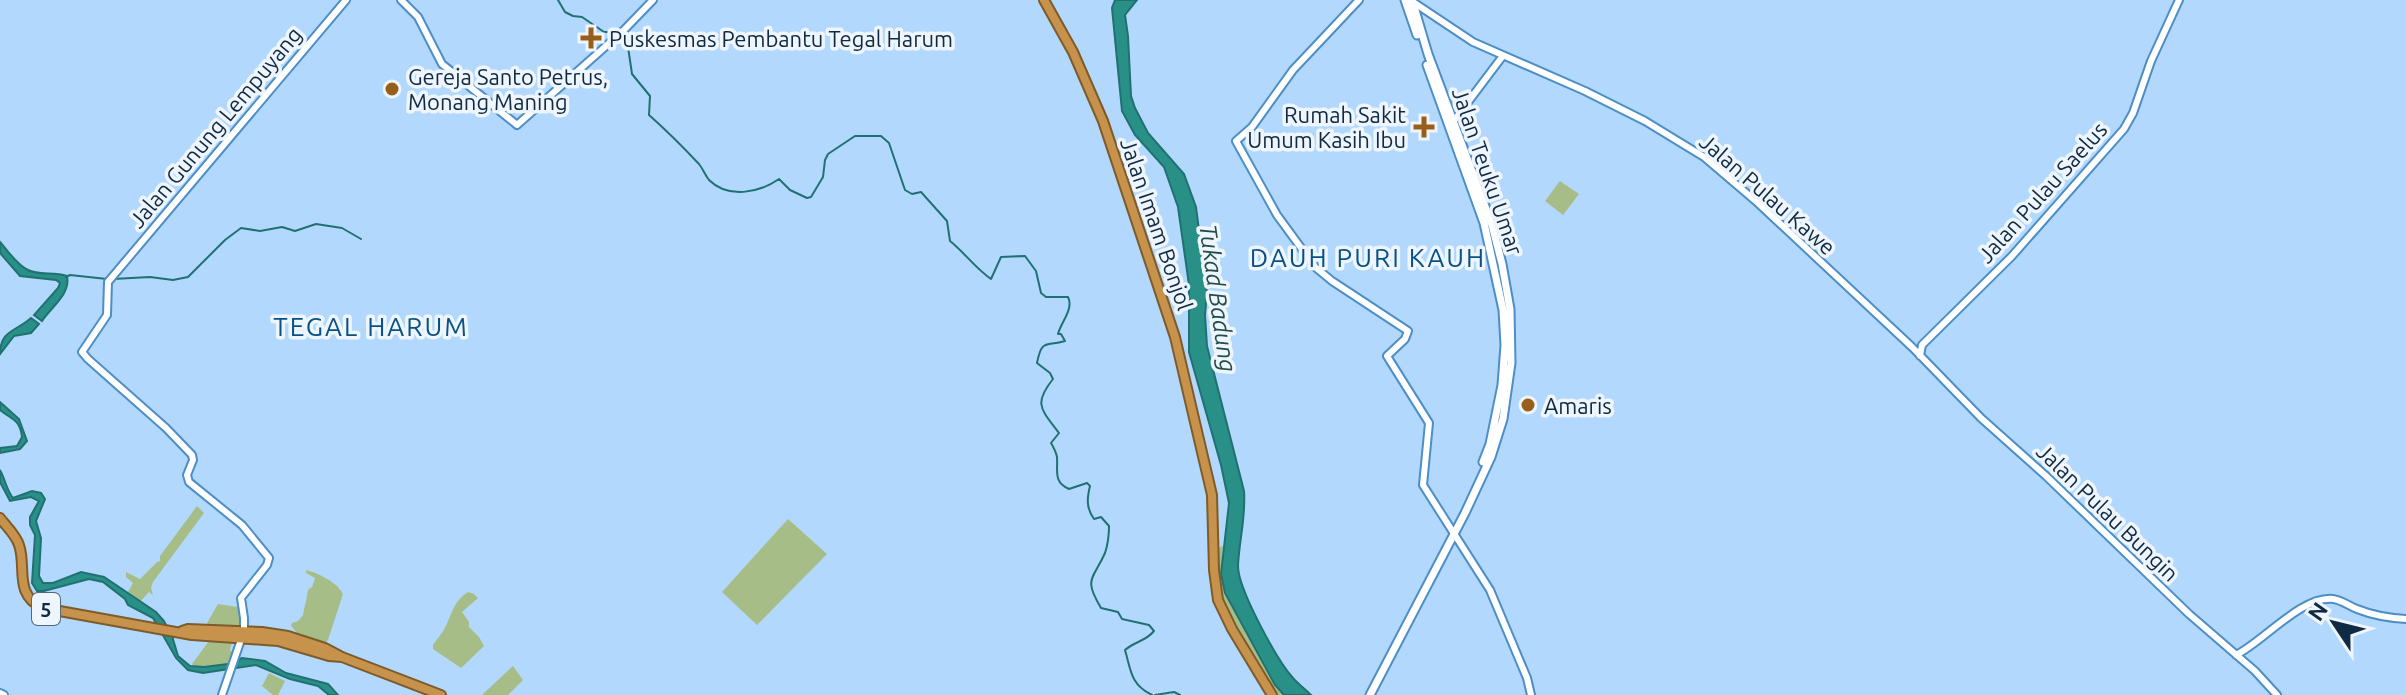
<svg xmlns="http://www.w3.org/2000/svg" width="2406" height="695" viewBox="0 0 2406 695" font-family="Ubuntu,sans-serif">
  <rect width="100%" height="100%" fill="#b2d9fd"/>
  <path fill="#a6bd88" d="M1560,181L1579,194L1563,215L1545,201Z
    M197,506L204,513L153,582L151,588L153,595L149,592L141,601L128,592L133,583L126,577V572L140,579L157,562L160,561V556Z
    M788,519L827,554L757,625L722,592Z
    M1223,546L1221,574L1225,593L1275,685L1284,695H1275L1224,608L1218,589L1217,548Z
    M306,570C318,573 337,582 343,594L328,640L325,643L298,634L291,626L292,623L298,621L303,615C304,607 307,599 308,590L312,587L315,578L306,573Z
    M468,592L474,594L478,598L462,612L469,622V627L479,637L484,646L461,668L433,649V645C438,638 445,630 448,621C453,609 456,600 468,592Z
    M218,604L238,607L242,625L236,627L209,626L207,623Z
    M209,641L232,642L230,650L234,654L228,664L195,668L192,664Z
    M513,666L523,680L508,695H482Z
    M269,673L285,681L278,695H273L262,686Z"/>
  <path fill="#299087" stroke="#217172" stroke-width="2" d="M1115,0H1137L1125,15L1128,36L1131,96L1135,108L1148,133L1184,174L1196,207L1207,292L1205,315L1207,346L1244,491C1246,517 1239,541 1238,566C1238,589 1277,660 1293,678C1298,684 1305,689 1311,695H1284L1275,685L1225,593L1221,574L1229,503L1221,465L1189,352V285L1178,207L1164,167L1135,135L1122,111L1112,8Z
    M0,242C8,251 17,265 28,270C39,276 54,271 67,276C71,294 51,307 42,321L34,315L58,288L60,283L56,280L20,276L0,253Z
    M31,318L39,324L31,333L14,336L0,354C0,330 17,331 31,318Z
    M0,402L19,419L27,441L20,449L0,453V448L17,446L22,437C20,419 12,420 0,410Z
    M0,470C6,481 6,489 13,498L32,491L41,493L45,499L36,521L41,538L39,576L43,583H53L81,572L104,577L156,612L164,621L172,636L178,656L190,666L204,667L228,664L242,658L265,661L286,673L328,684L338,695H329L318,686L290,679L256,665L203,673L188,670L176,658L153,618L128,605L125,599L103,582L89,579L44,591H37L32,583L35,535L30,525V517L39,501L31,497L10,501L0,482Z"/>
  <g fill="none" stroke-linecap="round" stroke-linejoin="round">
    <path stroke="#217172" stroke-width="2" d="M558,0L565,12L573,16L582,17L604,32H616
      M622,34L627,40L632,74L650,96L649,115C666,130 683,147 699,164C703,169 705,175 709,180C728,199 759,193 779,179L790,190L807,198L811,197L823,177L825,160L828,154L855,136H881L889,143L905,190L912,194L921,192L947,221L950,241C965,253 975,268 991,279L1001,257L1025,256L1036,271L1041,293L1046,297H1068C1074,309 1061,322 1058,334H1061L1065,341C1046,347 1042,338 1037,363L1050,373L1053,379C1033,404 1041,409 1059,433L1051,443C1054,448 1056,452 1057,457C1058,471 1053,482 1069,489L1087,483L1090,486C1087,498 1086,508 1094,519L1101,517L1109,526C1109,535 1108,544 1105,553C1093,580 1083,578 1101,608L1118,612L1122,619L1149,625L1154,631C1145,642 1135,641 1125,650C1131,670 1130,684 1152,695
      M66,277L70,275L107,279
      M113,279L150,277L173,280L188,277L225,240L241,228L260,231L282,227L295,231L316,224L342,228L361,239
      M1155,695L1174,692L1180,695"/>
    <defs>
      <path id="tertiary" d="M401,0L418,17L442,64L517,125L624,30L653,0
        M1359,0L1293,70L1252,127L1236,141L1277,215L1315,267L1332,281L1408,331L1405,339L1387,356L1429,423L1423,485L1490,590L1527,678L1531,695
        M1410,0L1473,42L1585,91L1645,121L1704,157L1758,203L1912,347L1981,418L2046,476L2189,614L2255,671L2277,695
        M1453,122L1502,57
        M1920,356L1922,345L2012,256L2124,129L2133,113L2151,61L2179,0
        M2236,655C2263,642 2301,596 2333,599C2342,600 2349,606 2357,609C2372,615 2389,618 2406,619
        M0,693L4,695
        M222,695L244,631V618L241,598L267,565L269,558L242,525L189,482L187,475L193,460L192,455L166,428L88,359L82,352L107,315L108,282L346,0"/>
      <path id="secondary" d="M1405,0L1417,35
        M1427,65L1484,223L1503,310L1505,345L1502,385L1490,444L1483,462
        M1370,695L1465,513L1491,457L1503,419L1511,363L1510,309L1502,264L1492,225L1428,54L1412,0"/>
      <path id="trunk" d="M1044,0L1073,52L1103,121L1175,337L1212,495L1214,570L1218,600L1232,629L1272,695
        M0,518C6,526 16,535 19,545C27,568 13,594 43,608L192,635L278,641L329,656L342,657
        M182,631L188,629L262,632L288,636L325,648L342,657L441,695"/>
    </defs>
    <use href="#tertiary" stroke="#4d8ec6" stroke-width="10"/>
    <use href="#secondary" stroke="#4d8ec6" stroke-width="11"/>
    <use href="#trunk" stroke="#7e5b2a" stroke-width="12"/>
    <use href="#tertiary" stroke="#fff" stroke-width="6"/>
    <use href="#secondary" stroke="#fff" stroke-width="7"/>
    <use href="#trunk" stroke="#c7924b" stroke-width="8"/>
  </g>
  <g fill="#975f19" stroke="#eff5fc" stroke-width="3">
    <path d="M587 26h8v8h8v8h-8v8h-8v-8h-8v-8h8z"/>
    <circle cx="392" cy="89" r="8"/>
    <path d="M1420 115h8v8h8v8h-8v8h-8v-8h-8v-8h8z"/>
    <circle cx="1528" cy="405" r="8"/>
  </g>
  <g text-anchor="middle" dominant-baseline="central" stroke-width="7" stroke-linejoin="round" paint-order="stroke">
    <rect fill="#eff5fc" stroke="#526779" stroke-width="2" x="32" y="593" width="28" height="32" rx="6"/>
    <g font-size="20" font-weight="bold" fill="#0f2a41">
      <text x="46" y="609">5</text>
    </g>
    <g font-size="22" fill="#0f2a41" stroke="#eff5fc" text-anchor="start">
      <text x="609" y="38">Puskesmas Pembantu Tegal Harum</text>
      <text x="408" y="76">Gereja Santo Petrus,<tspan x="408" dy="25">Monang Maning</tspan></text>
      <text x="1406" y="114" text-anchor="end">Rumah Sakit<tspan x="1406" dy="25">Umum Kasih Ibu</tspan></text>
      <text x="1544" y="405">Amaris</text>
    </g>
    <g font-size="22" fill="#0f2a41" stroke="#eff5fc">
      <text transform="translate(215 127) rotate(-50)">Jalan Gunung Lempuyang</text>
      <text transform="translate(1488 171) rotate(71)">Jalan Teuku Umar</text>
      <text transform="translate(2042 192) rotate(-48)">Jalan Pulau Saelus</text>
      <text transform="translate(1768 194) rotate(41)">Jalan Pulau Kawe</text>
      <text transform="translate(1157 224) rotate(71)">Jalan Imam Bonjol</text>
      <text transform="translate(2108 512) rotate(44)">Jalan Pulau Bungin</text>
    </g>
    <g font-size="24" font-style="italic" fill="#224e49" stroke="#eff5fc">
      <text transform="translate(1218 298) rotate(82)">Tukad Badung</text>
    </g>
    <g font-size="26" letter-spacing="2" fill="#065186" stroke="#eff5fc">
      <text x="1368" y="257">DAUH PURI KAUH</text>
      <text x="371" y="326">TEGAL HARUM</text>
    </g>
  </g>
  <g transform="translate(2334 623) rotate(305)" stroke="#eff5fc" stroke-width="6" paint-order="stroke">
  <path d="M0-6L14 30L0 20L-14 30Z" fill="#0f2a41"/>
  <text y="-12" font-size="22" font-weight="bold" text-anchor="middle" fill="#0f2a41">N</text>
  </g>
</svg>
